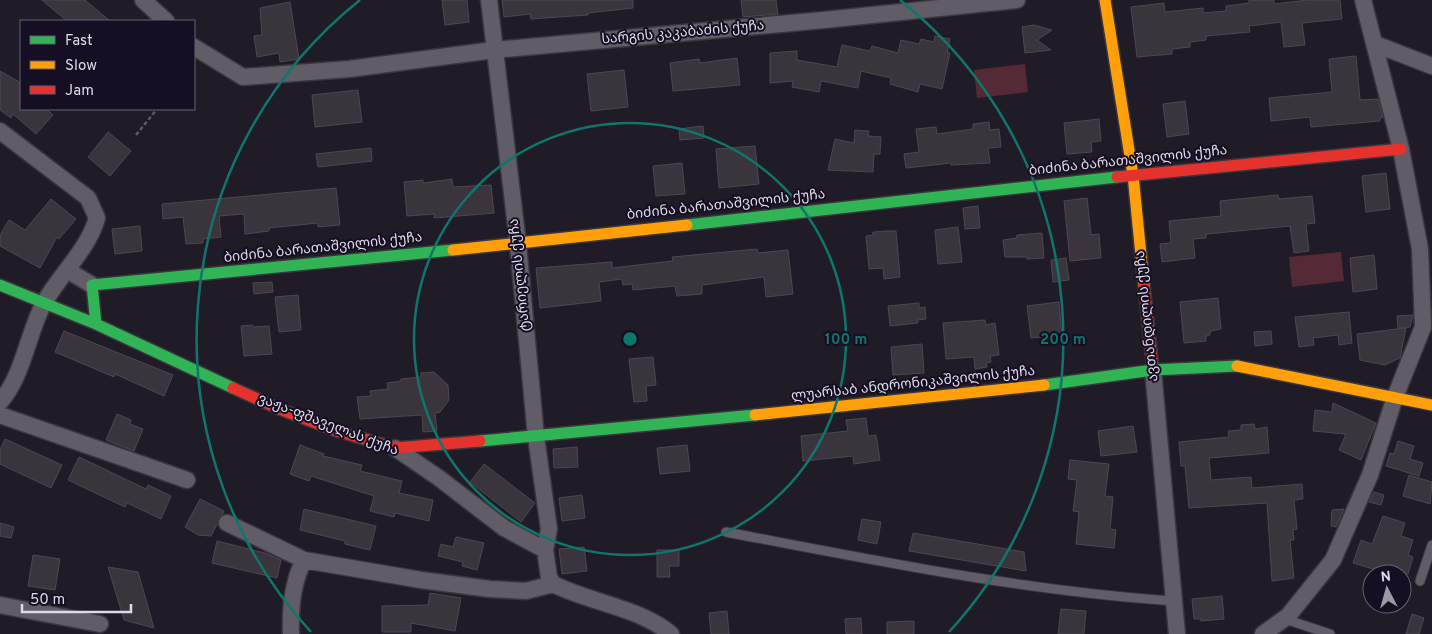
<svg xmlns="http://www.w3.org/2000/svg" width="1432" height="634" viewBox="0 0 1432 634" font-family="Overpass,'Noto Sans Georgian',sans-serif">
  <rect width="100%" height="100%" fill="#201c27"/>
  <path fill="#562937" d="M1025,64L1028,92L977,98L974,70Z
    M1341,252L1344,281L1292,287L1289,257Z"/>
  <path fill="#3a343c" stroke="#4e4750" d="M42,0H85L110,21H67Z
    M442,0H467L469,22L445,25Z
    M502,0H633V8L588,13V15L531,19L530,14L504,17Z
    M741,0H776L778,14L743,17Z
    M1249,0H1274V4L1308,0H1340L1342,19L1302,23L1305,45L1284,47L1281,22L1249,26L1250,32L1206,36V40L1190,42V47L1172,49V54L1137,57L1131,7L1164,3L1165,12L1203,8V13L1226,11V6L1249,3Z
    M290,2L299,59L280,62L279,53L257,57L254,36L262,35L260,8Z
    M1034,25L1052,30L1037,40L1051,50L1025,53L1022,27Z
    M935,36L950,39L947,53H950L942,89L920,84L918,92L890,84L891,78L861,71L858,88L821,81L819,92L792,87L793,81L770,83V53L797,51V60L837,67L842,45L870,51L872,46L898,53L901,40L919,44L921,39L934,42Z
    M1356,56L1360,100L1378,99L1383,117L1380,118V121L1311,127L1310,117L1271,121L1269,98L1332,92L1329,59Z
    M737,58L740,85L673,91L670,63L699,59L700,63Z
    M624,70L628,107L591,111L587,74Z
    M0,71L21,83V109H46L53,115L36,134L13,114L11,118L0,110Z
    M358,90L362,122L315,127L312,95Z
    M1185,101L1189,134L1167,137L1163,104Z
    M1099,119L1101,141L1091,142L1092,152L1067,154L1064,123Z
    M989,122L990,130L999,129L1001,147L988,148L990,163L951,165V163L906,168L904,154L919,152L916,129L936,127L937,134L973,129V124Z
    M703,126L704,138L680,140L679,129Z
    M855,130L869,131L868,136L881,137L880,154H874L873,172L828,170L835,139L854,143Z
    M108,132L131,151L110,176L88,157Z
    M755,146L759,184L719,188L716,149Z
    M371,148L372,161L318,167L316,154Z
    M682,163L685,194L656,196L653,166Z
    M1386,173L1390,209L1366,212L1362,176Z
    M452,179L453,187L491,185L494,213L434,218V214L407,216L404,182L423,180V183Z
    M336,188L340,225L318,227V223L269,228V231L245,234L244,214L219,216L221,237L203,239V243L186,244L183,217L163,219L162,204Z
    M1278,195L1279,199L1312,196L1315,223L1306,224L1309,251L1294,253L1290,226L1206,234V238L1193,239L1195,258L1162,262L1160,244L1171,243L1169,221L1221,216L1220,201Z
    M1087,198L1091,235L1099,234L1101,258L1070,261L1064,201Z
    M51,199L76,219L59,239L57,237L40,268L0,246V235L9,220L25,230Z
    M978,206L980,228L965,229L963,208Z
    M140,226L142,251L115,254L112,229Z
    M958,227L962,262L938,264L935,230Z
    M887,231H896L900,277L884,279L883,268L869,269L866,236L873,235V232Z
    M1042,233L1044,258L1027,259V257H1005L1003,240L1017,238V235Z
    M757,249L758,253L788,250L793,294L766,297L764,277L702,285V294L677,296L675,286L633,290L632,284L623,285L622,279L599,282L601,301L540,308L536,268L612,262V268L673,261L672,257Z
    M1374,255L1377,289L1353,292L1350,258Z
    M1066,258L1069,280L1053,282L1051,260Z
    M272,282L273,292L254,294L253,283Z
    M298,295L301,330L279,332L275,297Z
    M1218,298L1221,329L1210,331V335L1206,336V341L1184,343L1180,302Z
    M1059,302L1062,335L1031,338L1027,306Z
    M919,303V308L925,307L926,319L917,320L918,323L890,326L888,306Z
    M1349,312L1352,343L1339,345L1338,335L1313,338L1314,345L1299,347L1295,317Z
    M1413,315L1410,327L1406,328L1400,358L1385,365L1360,360L1357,334L1405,328H1398L1397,316Z
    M985,320L986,325L995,323L999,355L990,356L991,362L986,363L987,367L975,369L974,357L946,359L943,323Z
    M252,325L253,327L269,326L272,354L244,356L241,326Z
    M64,331L173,375L164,396L115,374L114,377L55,352Z
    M1271,331L1272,344L1255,346L1254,332Z
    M922,344L924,373L893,375L891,347Z
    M653,357L656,385L646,386L647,401L634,402L629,359Z
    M434,372L448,385L449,400L440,412L435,413L437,431L423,432L422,415L360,419L357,397L371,396L370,391L388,389L387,383L401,381V379L421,377V373Z
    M1333,403L1376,423L1361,460L1339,450L1346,434L1313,431L1315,410L1332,412Z
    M117,414L131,420L130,424L143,429L134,451L106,440Z
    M866,418L868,436L876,435L880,460L854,464L853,456L803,461L801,436L848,431L846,420Z
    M1254,424L1255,429L1267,427L1269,453L1209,458L1211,480L1251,477L1252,488L1302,484L1303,499L1294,500L1297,529L1293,530L1294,540H1290L1294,578L1272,581L1267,503L1189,508L1185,466H1181L1179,442L1229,437L1228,431L1241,430V425Z
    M1133,426L1137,452L1101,456L1098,431Z
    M5,439L62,465L51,488L0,464V450Z
    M1398,441L1414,446L1410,459L1423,463L1419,476L1386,466L1390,453L1394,454Z
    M300,445L324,454L323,456L362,465L360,471L402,481L399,493L433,500L429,521L395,513L394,517L370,511L374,496L311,476L309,481L290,474Z
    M687,445L690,471L660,474L657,448Z
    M577,447L578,467L554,468L553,449Z
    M79,457L146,489L148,485L171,496L161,519L127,503L125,507L68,480Z
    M1070,460L1109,464L1105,496L1113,497L1110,529L1116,530L1114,548L1076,544L1079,512L1073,511L1077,480L1068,479Z
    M484,464L535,503L521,522L470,482Z
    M1409,475L1432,482L1430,504L1403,496Z
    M1374,492L1384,495L1381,505L1369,502Z
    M582,495L585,518L562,521L559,498Z
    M200,499L224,511L211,536L198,535L185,527Z
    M304,509L376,526L370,550L345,544V541L300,530Z
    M1344,509L1336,527L1331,526L1332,510Z
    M1383,516L1405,523L1401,536L1413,540L1408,555L1413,557L1408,574H1390L1353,563L1361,540L1372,544Z
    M862,519L881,522L877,544L858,540Z
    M0,523L14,527L11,538L0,536Z
    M913,533L1024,552L1026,571L909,551Z
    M456,537L484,543L477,570L462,566L463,562L438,556L441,544L453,547Z
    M217,541L265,553L281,560L277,578L212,563Z
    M584,547L587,571L562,574L559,549Z
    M657,550H679V566H669L670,577H657Z
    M33,555L60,559L55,590L28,586Z
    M108,567L138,572L154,628L124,620Z
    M430,593L461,598L455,631L411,623V632H382V606L428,605Z
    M1222,596L1224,619L1201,621V619H1194L1192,599Z
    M1061,609L1086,611L1084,634H1058Z
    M727,611L729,634H711L709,613Z
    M1412,614L1424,618L1419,634H1406Z
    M861,618L862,634H846L845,619Z
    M914,621V634H887V622Z"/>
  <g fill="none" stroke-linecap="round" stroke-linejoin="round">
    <defs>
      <path id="lane" d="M726,532C874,560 1023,591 1174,601
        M1420,581L1432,545
        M1285,619L1330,634"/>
      <path id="street" d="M143,0L166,21
        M489,0L518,244L536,437L549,529L545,550
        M1375,44L1432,66
        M194,47L243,77L349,69L494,50L824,20L1017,0
        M0,131L88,198L97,218C88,250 60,274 44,303C28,332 23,377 0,402
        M67,270L92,285
        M1153,370L1177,634
        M0,415L187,480
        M395,448L439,478L504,528L545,550L549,577L553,584C591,603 638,607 671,634
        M227,523L304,560L421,580L490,589L526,591L553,584
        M0,605L100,624
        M291,634C290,609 292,583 304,560
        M1263,634L1288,616L1333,560L1370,475L1395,397L1423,327L1420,249L1401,149L1363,0"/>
      <path id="fast" d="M687,225L1117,177
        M0,285L96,324L233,388
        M96,324L92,285L453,250
        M1044,385L1153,370L1237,366
        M480,441L755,415"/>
      <path id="slow" d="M1105,0L1133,175L1144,285
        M453,250L687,225
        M1237,366L1432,405
        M755,415L1044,385"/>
      <path id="jam" d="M1117,177L1401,149
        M1144,285L1153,370
        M233,388L277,408L337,431L395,448L480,441"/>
    </defs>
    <use href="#lane" stroke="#39363e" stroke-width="11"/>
    <use href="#street" stroke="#39363e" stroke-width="19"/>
    <use href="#fast" stroke="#39363e" stroke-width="14"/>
    <use href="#slow" stroke="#39363e" stroke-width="14"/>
    <use href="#jam" stroke="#39363e" stroke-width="14"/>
    <path stroke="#5c5962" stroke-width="2.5" stroke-dasharray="4 2.5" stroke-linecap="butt" d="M136,135L157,109"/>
    <use href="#lane" stroke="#605d66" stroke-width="9"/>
    <use href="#street" stroke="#605d66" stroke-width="16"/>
    <use href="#fast" stroke="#30b455" stroke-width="11"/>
    <use href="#slow" stroke="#ff9f0a" stroke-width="11"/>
    <use href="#jam" stroke="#e5322d" stroke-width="11"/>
  </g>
  <g fill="none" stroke="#0f766e" stroke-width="2.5">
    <circle cx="630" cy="339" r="216"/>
    <path d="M311 632A433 433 0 0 1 360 0M900 0A433 433 0 0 1 949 632"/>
  </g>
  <g text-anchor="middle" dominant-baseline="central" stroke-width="4" stroke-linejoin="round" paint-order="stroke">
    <g font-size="14" fill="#dfdae9" stroke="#160e22">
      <text transform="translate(683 33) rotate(-5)">სარგის კაკაბაძის ქუჩა</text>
      <text transform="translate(1128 161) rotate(-6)">ბიძინა ბარათაშვილის ქუჩა</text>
      <text transform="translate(726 205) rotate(-6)">ბიძინა ბარათაშვილის ქუჩა</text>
      <text transform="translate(323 248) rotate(-6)">ბიძინა ბარათაშვილის ქუჩა</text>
      <text transform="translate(520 275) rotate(-96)">ტარიელის ქუჩა</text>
      <text transform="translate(1147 316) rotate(-96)">ავთანდილის ქუჩა</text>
      <text transform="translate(913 384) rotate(-6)">ლუარსაბ ანდრონიკაშვილის ქუჩა</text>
      <text transform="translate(328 425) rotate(21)">ვაჟა-ფშაველას ქუჩა</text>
    </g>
  </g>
  <circle cx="630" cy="339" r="8" fill="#0f766e" stroke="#160e22" stroke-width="2.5"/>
  <g font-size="15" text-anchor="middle" font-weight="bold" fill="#0f766e" stroke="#160e22" stroke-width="4" stroke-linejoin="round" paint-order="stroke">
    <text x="846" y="344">100 m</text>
    <text x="1063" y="344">200 m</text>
  </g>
  <rect x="20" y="20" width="175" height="90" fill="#160e22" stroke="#666072"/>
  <rect x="30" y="36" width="25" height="8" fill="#30b455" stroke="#666072"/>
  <text x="65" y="45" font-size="15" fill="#dfdae9">Fast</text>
  <rect x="30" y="61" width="25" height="8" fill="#ff9f0a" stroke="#666072"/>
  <text x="65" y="70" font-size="15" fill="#dfdae9">Slow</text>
  <rect x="30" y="86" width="25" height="8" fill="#e5322d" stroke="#666072"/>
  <text x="65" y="95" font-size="15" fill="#dfdae9">Jam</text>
  <g transform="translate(1387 589) rotate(354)"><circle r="24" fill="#160e22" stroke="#666072"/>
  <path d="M0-4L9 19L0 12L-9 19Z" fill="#9c98a5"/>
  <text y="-8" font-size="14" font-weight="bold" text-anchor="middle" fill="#dfdae9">N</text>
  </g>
  <path d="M22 604v8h109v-8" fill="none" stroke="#dfdae9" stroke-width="2.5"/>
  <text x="30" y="604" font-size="15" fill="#dfdae9" stroke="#160e22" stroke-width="4" paint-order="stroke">50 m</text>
</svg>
